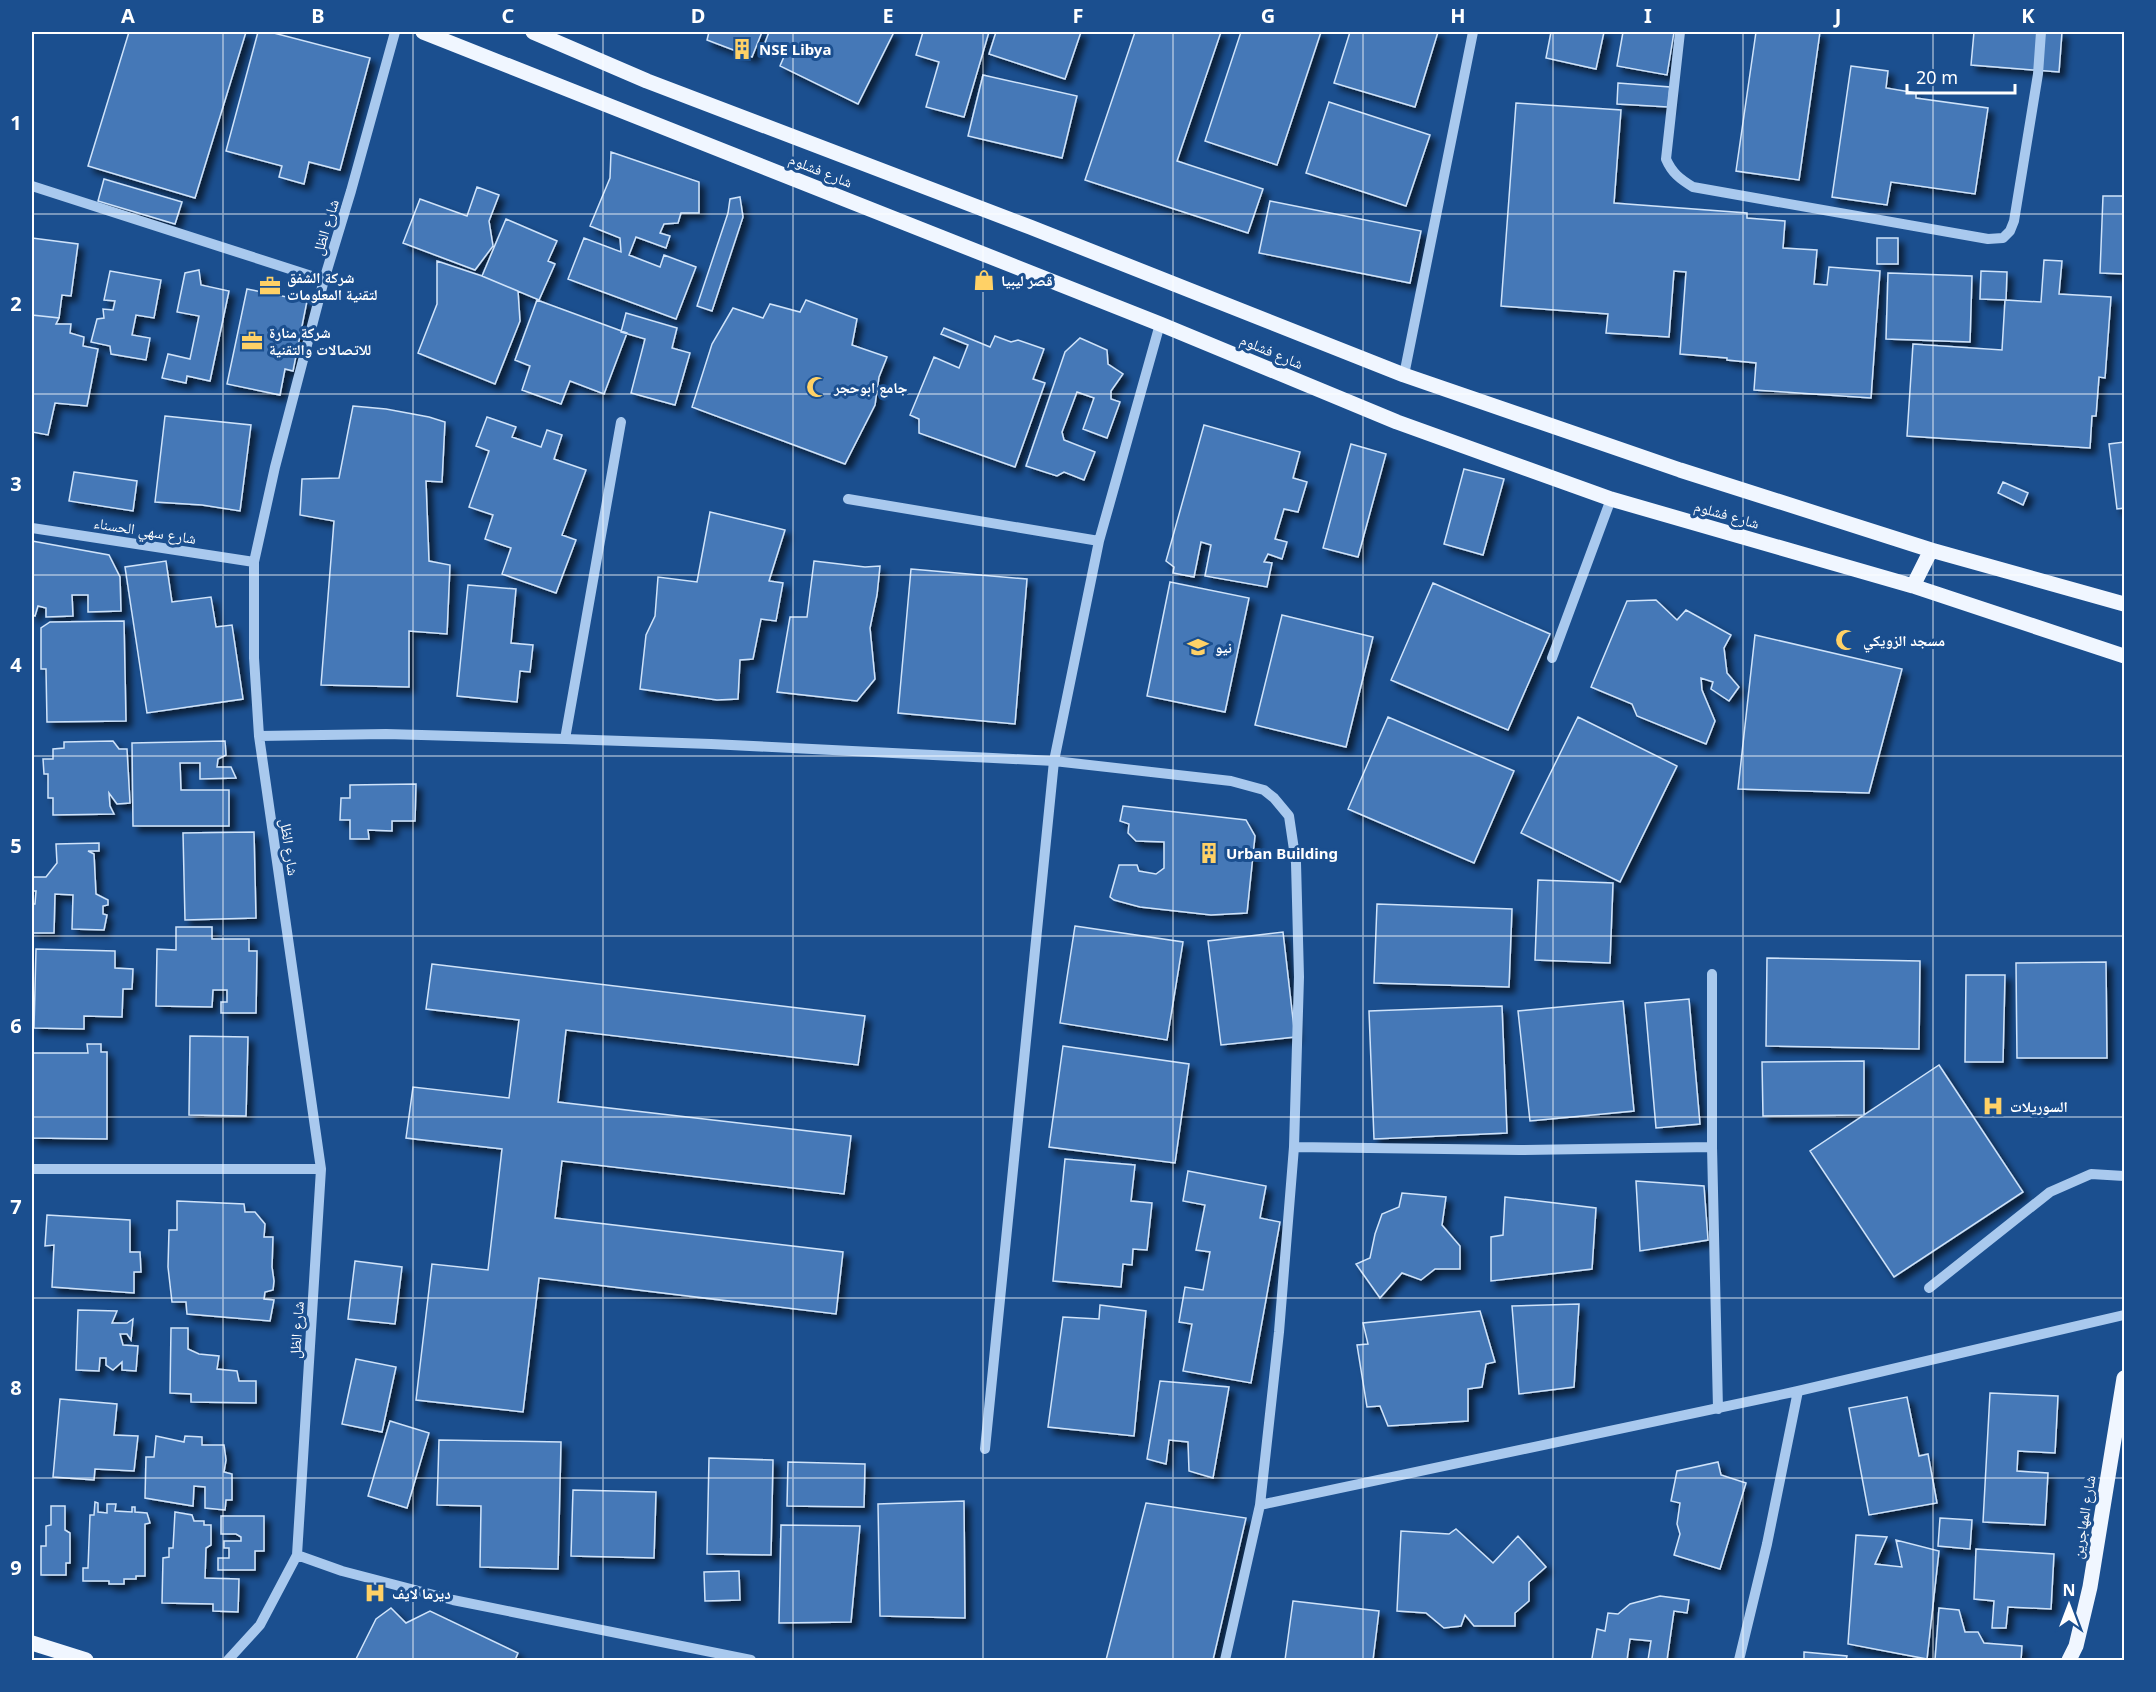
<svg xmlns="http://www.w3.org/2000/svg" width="2156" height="1692" viewBox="0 0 2156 1692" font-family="'Noto Sans','Noto Naskh Arabic',sans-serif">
  <defs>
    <filter id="shadow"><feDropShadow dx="5.5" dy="5.5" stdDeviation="3" flood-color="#0009"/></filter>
  </defs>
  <rect width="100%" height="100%" fill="#1b4f8f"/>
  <path fill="#4478b7" stroke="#cfe3fa" stroke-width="1.5" filter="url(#shadow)" d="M129,32H246L195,198L88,166Z
    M258,32H270L370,58L340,170L309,162L304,184L279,177L282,166L226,151Z
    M709,32H762L752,57L707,40Z
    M769,32H894L858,104L780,66L788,47L763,48Z
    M923,32H989L964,117L926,107L939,62L916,55Z
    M996,32H1081L1065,79L989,54Z
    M1135,32H1221L1177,161L1263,189L1248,233L1085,180Z
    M1241,32H1321L1277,165L1205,141Z
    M1350,32H1438L1415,107L1334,83Z
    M1551,32H1604L1596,69L1546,58Z
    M1623,32H1674L1667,75L1617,66Z
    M1756,32H1820L1799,180L1736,171Z
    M1974,32H2062L2059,72L1971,65Z
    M1851,66L1888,71L1886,88L1916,93V98L1988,108L1975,194L1891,182L1887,205L1832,197Z
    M983,75L1077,96L1062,158L968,136Z
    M1618,83L1670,87L1668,107L1617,104Z
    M1329,102L1430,135L1406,206L1306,173Z
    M1516,103L1621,110L1614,203L1747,213V218L1785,221L1783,248L1817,250L1814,284L1827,285L1829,267L1880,271L1871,398L1754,390L1756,363L1727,360V358L1680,354L1686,272L1674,271L1669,337L1606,333L1608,314L1501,306Z
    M611,152L699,182V213H681L678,223L664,224L660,233L670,236L666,248L636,237L629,255L660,267L664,255L696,267L676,319L568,279L584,238L621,252L620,238L590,226L610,178Z
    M104,179L182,202L175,224L98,201Z
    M477,187L499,195L489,221L493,246L475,270L403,243L420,199L467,216Z
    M2103,196H2124V274L2100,273Z
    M740,197L743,217L712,311L697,306L728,213L730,199Z
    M1270,201L1421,231L1410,283L1259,253Z
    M506,219L557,241L548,261L555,264L539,300L482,276Z
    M32,238L78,244L71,296L62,295L59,318L32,315Z
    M1877,238H1898V264H1877Z
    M2044,260L2062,261L2059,294L2111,297L2105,378L2099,377L2096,416H2092L2090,448L1907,436L1913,344L2002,350L2005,300L2041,302Z
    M437,261L482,276L518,291L520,321L495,384L418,353L437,304Z
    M199,270L201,285L229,291L210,381L187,376L186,383L162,378L168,354L190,359L199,316L177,312L185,273Z
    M110,271L161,280L154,318L136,315L132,335L150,338L146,360L111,354L110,346L91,342L97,319L104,318L103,309L113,310L115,301L104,300Z
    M1981,271L2007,272L2006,300L1980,299Z
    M1888,273L1972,276L1970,342L1886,339Z
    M247,289L307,301L293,371L285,369L280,395L227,384Z
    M537,300L627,333L604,394L570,381L561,404L522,390L530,366L515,360Z
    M806,300L857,319L852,345L887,357L879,377L875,405L845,464L692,407L712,344L733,308L763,318L770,304L800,312Z
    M626,313L677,328L672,348L690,353L675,405L631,393L645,339L621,332Z
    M32,315L59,318L56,324H71L70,333L84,337L83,346L98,349L87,406L55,403L48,435L32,432Z
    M944,328L990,347L995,336L1011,342L1018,340L1044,349L1033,379L1045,383L1015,467L919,433V419L910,415L934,357L959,368L968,345L941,334Z
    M1080,338L1107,350L1108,364L1123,374L1111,391V399L1120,402L1107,438L1083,429L1094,398L1077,392L1062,432L1064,440L1095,452L1084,480L1064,472L1057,476L1026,466L1065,352Z
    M353,406L386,409L429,417L445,422L442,482L426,481L429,561L450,565L447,634L409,631V687L321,685L334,521L300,515L302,479L339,478Z
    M165,416L251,425L240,511L202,505L155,502Z
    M487,417L516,427L512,437L541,447L547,430L562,435L554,459L586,470L562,535L576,540L556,593L502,574L511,548L485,539L493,515L469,507L489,451L476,446Z
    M1204,425L1300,452L1293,478L1307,482L1298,512L1284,509L1275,539L1287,542L1282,559L1268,554L1264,562L1272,563L1267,587L1205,576L1211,545L1201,542L1194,577L1173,573L1174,567L1166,561Z
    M2124,442V508L2117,509L2109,444Z
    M1351,444L1386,454L1358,557L1323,548Z
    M1464,469L1504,479L1483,555L1444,544Z
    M74,472L137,481L133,511L69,501Z
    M2003,482L2028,493L2023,505L1998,493Z
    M710,512L785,530L769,581L783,583L776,621L761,619L753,659L740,660L738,699L717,700L640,689L646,635L655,616L658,577L697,582Z
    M32,541L109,555L120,577L121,611L88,612V595H72L73,616L46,617V608L38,606L35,616L32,615Z
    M166,561L172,602L211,597L216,627L232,625L243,699L147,713L125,567Z
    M814,561L865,567L880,566L877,595L870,628L875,679L857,701L777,692L790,617H807Z
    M911,569L1027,579L1015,724L898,713Z
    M1170,582L1249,598L1225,712L1147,696Z
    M1433,583L1550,634L1508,730L1391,680Z
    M468,585L516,589L511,643L533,645L530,672L520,671L517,702L457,696Z
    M1656,600L1677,620L1686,610L1731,635L1724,648L1727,673L1739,687L1729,701L1711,689L1713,682L1701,678L1702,690L1715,721L1706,744L1637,716L1632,704L1591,687L1627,601Z
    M1282,615L1373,637L1346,747L1255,725Z
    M124,621L126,721L47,722L46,669H41V628L50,622Z
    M1755,635L1902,669L1869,793L1738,789Z
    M1388,717L1514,771L1474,863L1348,809Z
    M1578,717L1677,766L1620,882L1521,833Z
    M113,741L119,749H127L130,803L117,804L109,793L110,806L114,814L53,815V798H48V774H44L43,759H53V749L64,748V742Z
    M225,741L226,755L218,759L217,767H231L236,778L200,779V763H180L181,790H229V826H133L132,743Z
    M416,784L415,821H392V831L368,830L369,839H350V820H340L341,798H350V785Z
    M1123,806L1246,820L1255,836L1247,913L1211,915L1140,907L1114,900L1110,897L1119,865H1137L1139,871L1156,874L1164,868V842L1136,841L1128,833L1129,824L1120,821Z
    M254,832L256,918L185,920L183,833Z
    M99,843V851H88L94,854L96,894L108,900V905L103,906V914L107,915L104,930L72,929L73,895L55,894L54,933H32V904H35L36,891H32V877H46L57,863L56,844Z
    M1538,880L1613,883L1610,963L1535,960Z
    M1377,904L1512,909L1509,987L1374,983Z
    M1075,926L1183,942L1167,1040L1060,1023Z
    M176,927H212V939H249V951H257L256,1013H221V1002H227V990H213L212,1007L156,1006L157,949L176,950Z
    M1283,932L1295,1037L1221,1045L1208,941Z
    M36,949L115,951V968L133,969L132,989H123L122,1017L84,1016V1029L34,1028Z
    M1767,958L1920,961L1919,1049L1766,1046Z
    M2106,962L2107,1058H2017L2016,963Z
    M432,964L865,1016L858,1065L566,1030L558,1102L851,1136L844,1194L562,1161L555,1218L843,1252L836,1314L539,1278L523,1412L416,1400L432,1264L488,1270L502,1149L406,1138L413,1087L509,1098L519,1020L426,1009Z
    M1966,975H2005L2003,1062H1965Z
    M1689,999L1700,1124L1656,1128L1645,1003Z
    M1623,1001L1634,1111L1530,1121L1518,1011Z
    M1502,1006L1507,1133L1374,1139L1369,1011Z
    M190,1036L248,1037L246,1116L189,1115Z
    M87,1044H101V1052H107V1139L32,1138V1053H88Z
    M1063,1046L1189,1064L1175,1163L1049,1147Z
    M1864,1061V1115L1763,1116L1762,1062Z
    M1939,1065L2023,1192L1894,1277L1810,1151Z
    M1065,1159L1135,1165L1131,1201L1152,1203L1147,1250L1133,1249L1132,1265L1123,1264L1121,1287L1053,1281Z
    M1188,1171L1266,1186L1260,1218L1280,1222L1251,1383L1183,1371L1192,1324L1179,1322L1185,1287L1203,1290L1210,1252L1196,1250L1205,1205L1183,1201Z
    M1636,1181L1704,1186L1708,1240L1640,1251Z
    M1402,1193L1446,1197L1442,1225L1460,1246V1269H1435L1421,1280L1402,1273L1380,1298L1356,1264L1370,1258L1375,1234L1382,1214L1399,1207Z
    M1505,1197L1596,1208L1592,1269L1491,1281V1237L1503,1235Z
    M177,1201L244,1204L245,1212H255L265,1224L264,1237H273L272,1267L274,1281L273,1290L265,1292L264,1299L274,1300L270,1321L187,1314L186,1302H172L168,1267L169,1230H177Z
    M47,1215L130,1220V1252H140L141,1272H134V1293L52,1287L54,1245L45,1246Z
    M355,1261L402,1267L395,1324L348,1319Z
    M1579,1304L1574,1387L1519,1394L1512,1306Z
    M1100,1305L1146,1311L1134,1436L1048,1427L1063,1317L1099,1319Z
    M78,1310L117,1311L112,1323H127L133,1319L131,1340L127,1334H120L123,1345L138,1346L136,1371L122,1370V1362L113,1370L106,1365V1358H100L99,1371L76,1370Z
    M1480,1311L1495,1362L1486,1364L1482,1387L1468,1389V1421L1388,1426L1380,1406L1367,1407L1357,1345L1368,1344L1363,1323Z
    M171,1328H188V1349L199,1354L219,1356L217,1369L237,1371L239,1381H256V1403L191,1402V1394L170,1393Z
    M356,1359L396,1367L382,1432L342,1424Z
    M1160,1381L1229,1387L1213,1478L1189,1471L1188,1442L1169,1440L1166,1464L1147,1459Z
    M1990,1393L2058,1396L2055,1453L2018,1451L2017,1471L2048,1473L2045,1525L1983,1522Z
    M1907,1397L1919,1456L1928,1454L1937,1503L1869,1515L1849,1408Z
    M60,1399L117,1404L114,1435L138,1436L134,1471L95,1469L94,1480L53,1477Z
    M390,1421L429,1433L407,1508L368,1496Z
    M156,1436L184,1442L185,1436L202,1437V1445H224L226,1460L224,1472L232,1474V1500H226L225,1510L205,1508V1487L194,1486L193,1506L145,1498L146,1457H154Z
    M439,1440L561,1442L558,1569L480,1567L481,1506L437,1505Z
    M709,1458L773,1460L771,1555L707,1554Z
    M788,1462L865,1464L864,1507L787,1506Z
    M1718,1462L1721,1475L1746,1483L1720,1569L1674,1555L1680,1534L1677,1524L1680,1503L1671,1501L1677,1471Z
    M573,1490L656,1492L654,1558L571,1556Z
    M964,1501L965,1618L880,1616L878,1504Z
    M95,1502L98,1503V1512L107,1513V1504H116L115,1511L132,1512V1507H135V1512L147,1513L150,1523L145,1524V1576H136V1579H124V1584H109V1581H83V1568H88L90,1515H94Z
    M1146,1503L1246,1518L1213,1660H1106Z
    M51,1506H65V1530L70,1533V1563H66V1575H41V1546H46V1526L51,1525Z
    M175,1512L192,1515L194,1521H204V1525H211V1545L206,1548L205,1578L239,1579L238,1612L213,1611V1604L162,1603L163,1558L169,1557V1548H173Z
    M221,1516H264V1551H255V1570H218V1558H229V1548H224V1541H241V1537L236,1534H221Z
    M1940,1518L1972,1520L1970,1549L1938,1546Z
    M781,1525L860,1526L851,1622L779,1623Z
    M1456,1529L1493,1563L1518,1536L1546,1567L1529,1582V1601L1515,1613V1626H1474L1465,1615L1461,1626L1444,1628L1426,1613L1397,1611L1401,1531L1449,1534Z
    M1856,1535L1887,1537L1875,1564L1902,1567L1896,1540L1939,1551L1927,1659L1848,1644Z
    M1976,1549L2054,1554L2051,1609L2008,1607L2006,1628H1992L1994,1601L1974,1599Z
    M739,1571L740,1600L705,1601L704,1572Z
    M1660,1596L1689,1600L1687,1613L1674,1611L1667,1660H1648L1651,1641L1630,1639L1627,1660H1596L1592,1658L1597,1629L1605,1631L1608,1613L1618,1614L1630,1604Z
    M1293,1601L1379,1611L1373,1660H1285Z
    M391,1608L406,1623L430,1611L518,1653L515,1660H359L356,1659L376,1619Z
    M1939,1608L1959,1610L1965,1632H1978L1984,1643L2022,1646L2021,1660H1935Z
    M1804,1652L1847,1656L1846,1660H1804Z"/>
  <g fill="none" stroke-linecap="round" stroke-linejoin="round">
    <path stroke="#a9c9ee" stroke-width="10" d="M1680,32L1666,159C1672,173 1680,179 1693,187L1988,239L2003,238L2010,231L2014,221L2038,74L2041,32
      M32,186L324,280
      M1404,375L1473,32
      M848,499L1099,541
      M32,528L254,562
      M1552,658L1611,499
      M259,736L386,734L565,739L711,744L1054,761L1231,781L1264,790L1274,798L1289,816L1296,863L1299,977L1294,1147L1279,1332L1260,1505L1225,1660
      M565,739L621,422
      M1712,974V1147L1718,1409
      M1294,1147L1519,1150L1712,1147
      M32,1169H321
      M1929,1288L2050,1192L2091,1174L2124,1176
      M985,1449L1054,761L1099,541L1160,324
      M1260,1505L1798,1391L2124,1315
      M297,1555L342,1571L453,1600L751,1660
      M228,1660L260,1625L297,1555L321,1169L259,736L254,658V562L275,467L324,280L351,191L395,32
      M1739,1660L1767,1544L1798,1391"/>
    <path stroke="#f0f6ff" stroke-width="15" d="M423,32L1160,324L1397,422L1611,499L1913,586L2124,656
      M533,32L647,81L1030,227L1404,375L1680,470L1931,550L2124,604
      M1913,586L1931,550
      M32,1643L86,1660
      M2069,1660L2076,1646L2090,1587L2124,1378"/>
  </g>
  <path fill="none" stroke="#fff" stroke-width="1.5" stroke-opacity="0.55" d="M223,32V1660M413,32V1660M603,32V1660M793,32V1660M983,32V1660M1173,32V1660M1363,32V1660M1553,32V1660M1743,32V1660M1933,32V1660M32,214H2124M32,394H2124M32,575H2124M32,756H2124M32,936H2124M32,1117H2124M32,1298H2124M32,1478H2124"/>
  <defs>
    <symbol id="building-bare" viewBox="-9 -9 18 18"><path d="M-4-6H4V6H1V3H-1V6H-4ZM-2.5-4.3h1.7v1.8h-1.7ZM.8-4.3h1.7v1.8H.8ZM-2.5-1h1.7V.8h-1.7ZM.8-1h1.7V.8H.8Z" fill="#ffd166" stroke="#1b4f8f" stroke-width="2.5" paint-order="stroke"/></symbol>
    <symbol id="shop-bare" viewBox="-9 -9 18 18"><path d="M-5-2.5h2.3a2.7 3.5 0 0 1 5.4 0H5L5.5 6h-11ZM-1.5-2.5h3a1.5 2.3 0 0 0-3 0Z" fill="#ffd166" stroke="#1b4f8f" stroke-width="2.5" paint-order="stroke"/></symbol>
    <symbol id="office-bare" viewBox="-9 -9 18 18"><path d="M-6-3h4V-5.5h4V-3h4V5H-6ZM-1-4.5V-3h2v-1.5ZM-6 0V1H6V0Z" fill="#ffd166" stroke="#1b4f8f" stroke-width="2.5" paint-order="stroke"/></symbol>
    <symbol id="mosque-bare" viewBox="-9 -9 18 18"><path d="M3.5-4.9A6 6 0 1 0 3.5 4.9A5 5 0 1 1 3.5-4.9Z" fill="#ffd166" stroke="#1b4f8f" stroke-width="2.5" paint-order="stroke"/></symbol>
    <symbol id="school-bare" viewBox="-9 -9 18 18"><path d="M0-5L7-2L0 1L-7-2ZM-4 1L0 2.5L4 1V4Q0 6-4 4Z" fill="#ffd166" stroke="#1b4f8f" stroke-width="2.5" paint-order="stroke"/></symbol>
    <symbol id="hospital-bare" viewBox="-9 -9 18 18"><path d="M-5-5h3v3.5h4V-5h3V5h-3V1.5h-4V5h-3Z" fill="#ffd166" stroke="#1b4f8f" stroke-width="2.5" paint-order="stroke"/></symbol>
  </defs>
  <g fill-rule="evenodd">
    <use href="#building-bare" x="727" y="34" width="30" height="30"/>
    <use href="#shop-bare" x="969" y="265" width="30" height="30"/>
    <use href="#office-bare" x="255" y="271" width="30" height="30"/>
    <use href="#office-bare" x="237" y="326" width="30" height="30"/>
    <use href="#mosque-bare" x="802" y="372" width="30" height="30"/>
    <use href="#mosque-bare" x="1831" y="625" width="30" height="30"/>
    <use href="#school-bare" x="1183" y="632" width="30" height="30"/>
    <use href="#building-bare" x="1194" y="838" width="30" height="30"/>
    <use href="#hospital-bare" x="1978" y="1091" width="30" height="30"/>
    <use href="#hospital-bare" x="360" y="1578" width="30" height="30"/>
  </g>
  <g text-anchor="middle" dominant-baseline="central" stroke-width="6" stroke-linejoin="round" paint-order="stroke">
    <g font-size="15" font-weight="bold" fill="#fff" stroke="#1b4f8f" text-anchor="start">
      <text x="759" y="49">NSE Libya</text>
      <text x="287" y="277">شركة الشفق<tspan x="287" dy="17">لتقنية المعلومات</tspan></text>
      <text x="1001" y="280">قصر ليبيا</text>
      <text x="269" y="332">شركة منارة<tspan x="269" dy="17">للاتصالات والتقنية</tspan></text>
      <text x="834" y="387">جامع ابوحجر</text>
      <text x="1863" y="640">مسجد الزويكي</text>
      <text x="1215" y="647">نيو</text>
      <text x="1226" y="853">Urban Building</text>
      <text x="2010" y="1106">السوريلات</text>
      <text x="392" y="1593">ديرما لايف</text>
    </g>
    <g font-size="15" fill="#fff" stroke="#1b4f8f">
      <text transform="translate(821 170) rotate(22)">شارع فشلوم</text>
      <text transform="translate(325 227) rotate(-73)">شارع الظل</text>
      <text transform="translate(1272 351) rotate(23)">شارع فشلوم</text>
      <text transform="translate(1727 514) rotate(16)">شارع فشلوم</text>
      <text transform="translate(145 530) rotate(9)">شارع سهي الحسناء</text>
      <text transform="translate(290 847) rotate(82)">شارع الظل</text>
      <text transform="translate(296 1330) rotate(-86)">شارع الظل</text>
      <text transform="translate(2083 1517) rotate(-81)">شارع المهاجرين</text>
    </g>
  </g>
  <rect width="2156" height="1692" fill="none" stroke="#1b4f8f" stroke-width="66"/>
  <g transform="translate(2069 1605)" stroke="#1b4f8f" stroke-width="4.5" paint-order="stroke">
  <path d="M0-4.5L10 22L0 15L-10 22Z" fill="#ffffff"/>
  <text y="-9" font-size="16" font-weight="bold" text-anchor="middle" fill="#ffffff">N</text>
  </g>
  <path d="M1907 84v9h108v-9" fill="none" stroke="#ffffff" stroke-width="3"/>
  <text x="1916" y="84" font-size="18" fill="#ffffff" stroke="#1b4f8f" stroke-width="4.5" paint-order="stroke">20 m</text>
  <rect x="33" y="33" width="2090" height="1626" fill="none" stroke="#fff" stroke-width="2"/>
  <g font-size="20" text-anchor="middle" font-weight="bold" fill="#fff">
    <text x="128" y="23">A</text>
    <text x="318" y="23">B</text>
    <text x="508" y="23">C</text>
    <text x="698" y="23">D</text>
    <text x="888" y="23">E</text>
    <text x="1078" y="23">F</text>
    <text x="1268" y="23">G</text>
    <text x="1458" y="23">H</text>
    <text x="1648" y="23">I</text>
    <text x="1838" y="23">J</text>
    <text x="2028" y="23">K</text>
    <text x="16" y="130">1</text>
    <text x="16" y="311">2</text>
    <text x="16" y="491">3</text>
    <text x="16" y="672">4</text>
    <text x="16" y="853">5</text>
    <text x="16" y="1033">6</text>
    <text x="16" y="1214">7</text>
    <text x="16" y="1395">8</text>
    <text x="16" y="1575">9</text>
  </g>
</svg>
